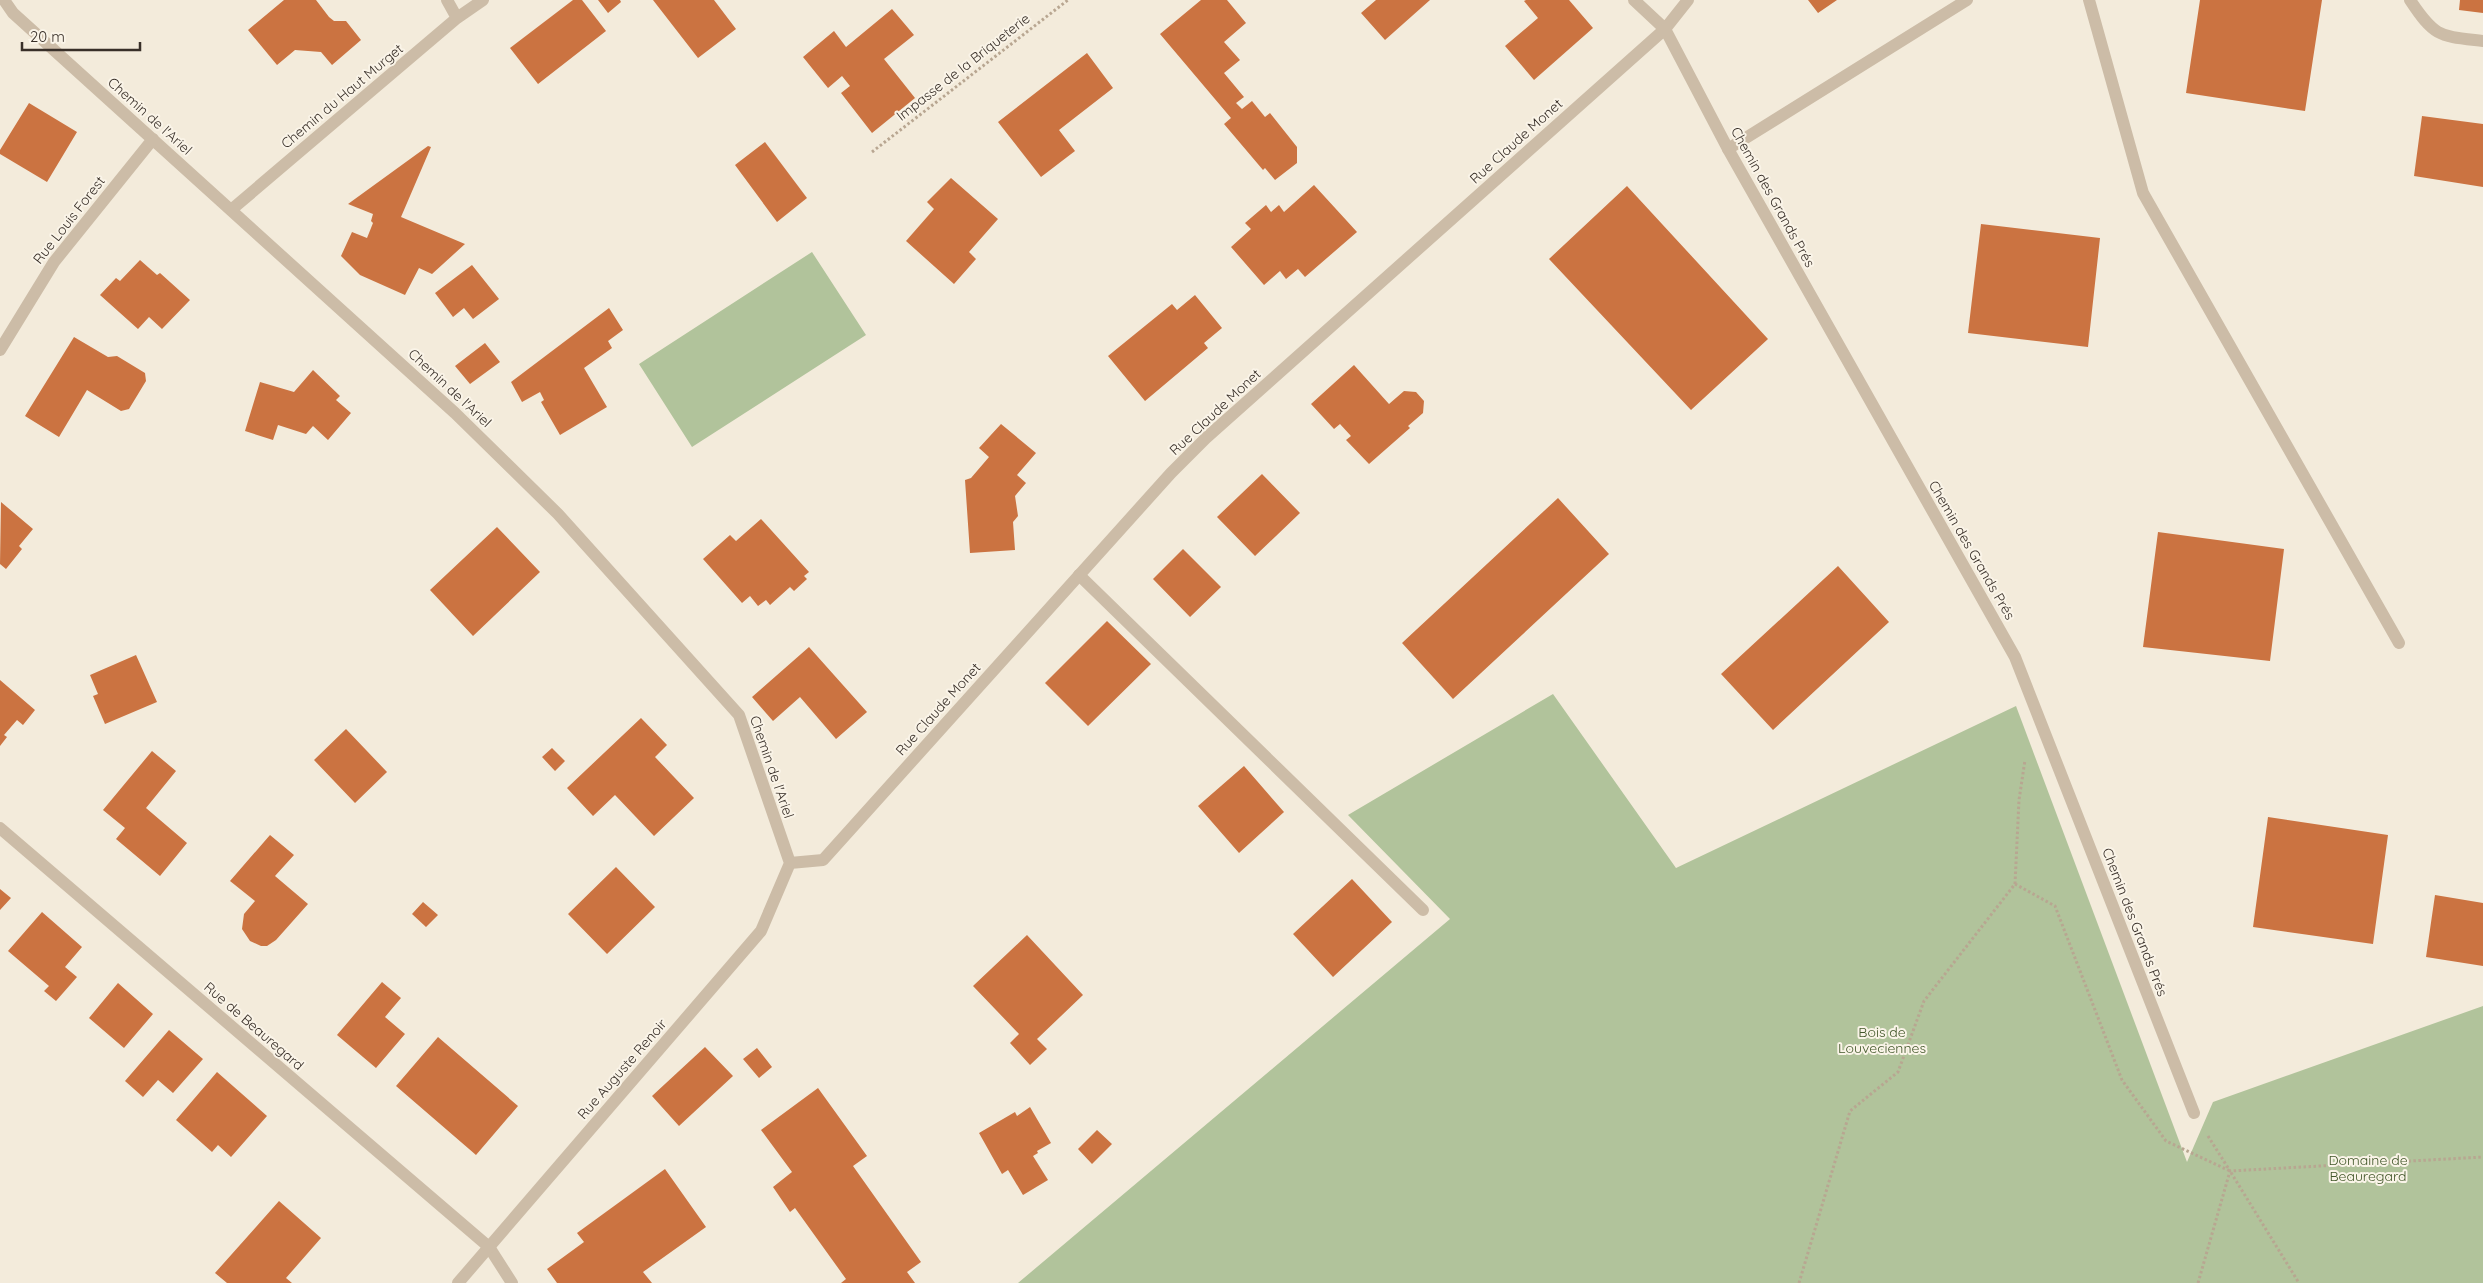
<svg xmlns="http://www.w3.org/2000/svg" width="2483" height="1283" viewBox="0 0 2483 1283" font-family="Quicksand,sans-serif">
  <rect width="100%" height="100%" fill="#f3ebdb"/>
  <path fill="#b1c39b" d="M812,252L866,335L692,447L639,364Z
    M1553,694L1676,868L2016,706L2187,1162L2213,1102L2483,1006V1283H1018L1450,919L1348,815Z"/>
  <path fill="#cb7341" d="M284,0H316L329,17L334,21H346L361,40L332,65L321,52L295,50L277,65L248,30Z
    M573,0H582L606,31L538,84L510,48Z
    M598,0H620L621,2L608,13Z
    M653,0H714L736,29L698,58Z
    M1201,0H1227L1246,23L1224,42L1240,60L1224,73L1244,97L1236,103L1242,109L1252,101L1265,117L1270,113L1297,147V163L1275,180L1265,168L1263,170L1224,124L1231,118L1160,34Z
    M1376,0H1430L1385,40L1361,13Z
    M1526,0H1569L1593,28L1534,80L1505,46L1538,18L1524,1Z
    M1808,0H1837L1818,13Z
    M2200,0H2322L2305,111L2186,93Z
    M2460,0H2483V13L2459,10Z
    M892,9L914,35L884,59L915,98L872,133L841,93L850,86L842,76L828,88L803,57L834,31L846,47Z
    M1087,53L1113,88L1059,130L1075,151L1041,177L998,122Z
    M29,103L77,132L47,182L0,154V150Z
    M2422,116L2483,124V187L2414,176Z
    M765,142L807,198L777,222L735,165Z
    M428,146L431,147L401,217L465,244L432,274L419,268L405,295L360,275L341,256L352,232L367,238L373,223L371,221L373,214L348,204Z
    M951,178L998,219L969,252L976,259L954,284L906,241L934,209L927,202Z
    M1314,185L1357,232L1305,277L1298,269L1286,279L1280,271L1264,285L1231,247L1251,229L1245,223L1266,205L1271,212L1279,205L1284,212Z
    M1627,186L1768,339L1691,410L1549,259Z
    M1981,224L2100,238L2088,347L1968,333Z
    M140,260L157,275L160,273L190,300L162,329L149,317L138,329L100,295L116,278L120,281Z
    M472,265L499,299L473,319L464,308L453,317L435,293Z
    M1195,295L1222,328L1204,343L1208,348L1145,401L1108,356L1172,304L1177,310Z
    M609,308L623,330L608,341L612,348L584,368L607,407L560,435L541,402L544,400L540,392L522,402L511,382Z
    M74,337L108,357L117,356L145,373L146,381L129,409L121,411L87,390L59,437L25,416Z
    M485,343L500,362L470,384L455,366Z
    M1354,365L1389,404L1404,391L1416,392L1424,401L1423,413L1408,426L1410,428L1369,464L1346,440L1351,436L1340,424L1334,429L1311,404Z
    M313,370L340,396L336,400L351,413L328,440L313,426L306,434L278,425L273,440L245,431L260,382L294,392Z
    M1001,424L1036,453L1017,475L1026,483L1015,496L1018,516L1013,522L1015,550L970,553L965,480L971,478L989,457L979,448Z
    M1262,474L1300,513L1255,556L1217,517Z
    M1558,498L1609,554L1453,699L1402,643Z
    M1,502L33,529L19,546L22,549L6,569L0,564Z
    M761,519L809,572L804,576L807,579L794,591L790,587L770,605L766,600L758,606L750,596L742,603L703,559L730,535L736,541Z
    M497,527L540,572L473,636L430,590Z
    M2158,532L2284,549L2270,661L2143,647Z
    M1183,549L1221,587L1190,617L1153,579Z
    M1838,566L1889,622L1773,730L1721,674Z
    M1107,621L1151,664L1088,726L1045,683Z
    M809,647L867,712L836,739L800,697L773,721L752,697Z
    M136,655L157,702L105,724L93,696L98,694L90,675Z
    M0,680L35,710L23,725L17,720L4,735L7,737L0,746Z
    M641,718L667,745L655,757L694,798L654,836L615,795L593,816L567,788Z
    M346,729L387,772L355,803L314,760Z
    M552,748L565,761L555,771L542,757Z
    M152,751L176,771L146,808L187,843L160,876L116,839L125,828L103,810Z
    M1244,766L1284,812L1239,853L1198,806Z
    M2268,817L2388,835L2373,944L2253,927Z
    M270,835L294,855L275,876L308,904L276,940L267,946H261L250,941L242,929L244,914L255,901L230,881Z
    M616,867L655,907L607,954L568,914Z
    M1352,879L1392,922L1333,977L1293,934Z
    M0,889L11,898L0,910Z
    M2435,895L2483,903V966L2426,957Z
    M423,902L438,915L426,927L412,914Z
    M42,912L82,947L65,967L77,977L56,1001L44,991L49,986L8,951Z
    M1027,935L1083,995L1037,1039L1047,1049L1030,1065L1010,1043L1019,1034L973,986Z
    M382,982L401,998L385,1017L405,1034L376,1068L337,1035Z
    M118,983L153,1014L124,1048L89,1018Z
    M169,1030L203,1059L173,1093L158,1080L143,1097L125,1081Z
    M438,1037L518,1106L476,1155L396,1086Z
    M705,1047L733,1076L679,1126L652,1096Z
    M757,1048L772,1067L759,1078L743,1059Z
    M217,1072L267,1116L231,1157L218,1145L212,1152L176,1120Z
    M818,1088L867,1156L853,1166L921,1262L907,1272L915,1283H841L846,1279L795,1208L790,1212L773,1187L792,1172L761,1130Z
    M1030,1107L1051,1143L1037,1151L1038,1153L1033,1156L1048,1180L1023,1195L1008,1170L1002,1174L979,1133L1015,1112L1017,1116Z
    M1097,1130L1112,1144L1092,1164L1078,1149Z
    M665,1169L706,1227L643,1272L652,1283H557L547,1269L584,1242L577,1233Z
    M279,1201L321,1238L286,1278L292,1283H227L215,1273Z"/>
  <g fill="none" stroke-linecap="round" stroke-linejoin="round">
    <path stroke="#b8a691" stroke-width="3" stroke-dasharray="2.5 2.5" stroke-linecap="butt" d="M872,152L1068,0
      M2015,884L2019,800L2025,760
      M2208,1136L2230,1171L2483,1157
      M1799,1283L1850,1111L1898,1072L1924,1001L2015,884L2055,906L2122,1080L2166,1141L2230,1171L2299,1283
      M2198,1283L2230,1171"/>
    <path stroke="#ccbca7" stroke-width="12" d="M2089,0L2143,193L2399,643
      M2410,0C2435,38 2440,36 2483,41
      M1728,149L1967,0
      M1079,575L1423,910
      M489,1247L512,1283"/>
    <path stroke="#ccbca7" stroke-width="12" d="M4,0L13,13L455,413L558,514L739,715L790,863
      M1634,0L1665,29L1728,149L2015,657L2194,1113
      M457,18L483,0
      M231,210L457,18L447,0
      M0,350L54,262L153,139
      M0,828L489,1247
      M790,863L823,860L1171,473L1206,438L1665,29L1688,0
      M458,1283L761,931L790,863"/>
  </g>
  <g text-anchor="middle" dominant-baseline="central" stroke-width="4" stroke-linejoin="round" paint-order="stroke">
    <g font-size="14" fill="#382f28" stroke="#faf4e8">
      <text transform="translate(963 67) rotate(-38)">Impasse de la Briqueterie</text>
      <text transform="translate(342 96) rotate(-40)">Chemin du Haut Murget</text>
      <text transform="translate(150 116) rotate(42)">Chemin de l'Ariel</text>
      <text transform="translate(1516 141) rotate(-42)">Rue Claude Monet</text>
      <text transform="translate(1773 197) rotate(61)">Chemin des Grands Prés</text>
      <text transform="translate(69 220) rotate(-52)">Rue Louis Forest</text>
      <text transform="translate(450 388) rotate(43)">Chemin de l'Ariel</text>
      <text transform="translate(1215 412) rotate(-43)">Rue Claude Monet</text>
      <text transform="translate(1972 550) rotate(60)">Chemin des Grands Prés</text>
      <text transform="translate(938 709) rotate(-48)">Rue Claude Monet</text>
      <text transform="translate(772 767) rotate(71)">Chemin de l'Ariel</text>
      <text transform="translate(2135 922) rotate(69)">Chemin des Grands Prés</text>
      <text transform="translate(254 1026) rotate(41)">Rue de Beauregard</text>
      <text transform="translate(622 1069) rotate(-49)">Rue Auguste Renoir</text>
    </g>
    <g font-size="14" fill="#42572a" stroke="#faf4e8">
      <text x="1882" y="1032">Bois de<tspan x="1882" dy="16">Louveciennes</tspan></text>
      <text x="2368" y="1160">Domaine de<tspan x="2368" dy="16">Beauregard</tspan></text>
    </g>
  </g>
  <path d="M22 42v8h118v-8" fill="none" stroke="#382f28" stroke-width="2.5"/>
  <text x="30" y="42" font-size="15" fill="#382f28" stroke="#faf4e8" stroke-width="4" paint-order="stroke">20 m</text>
</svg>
